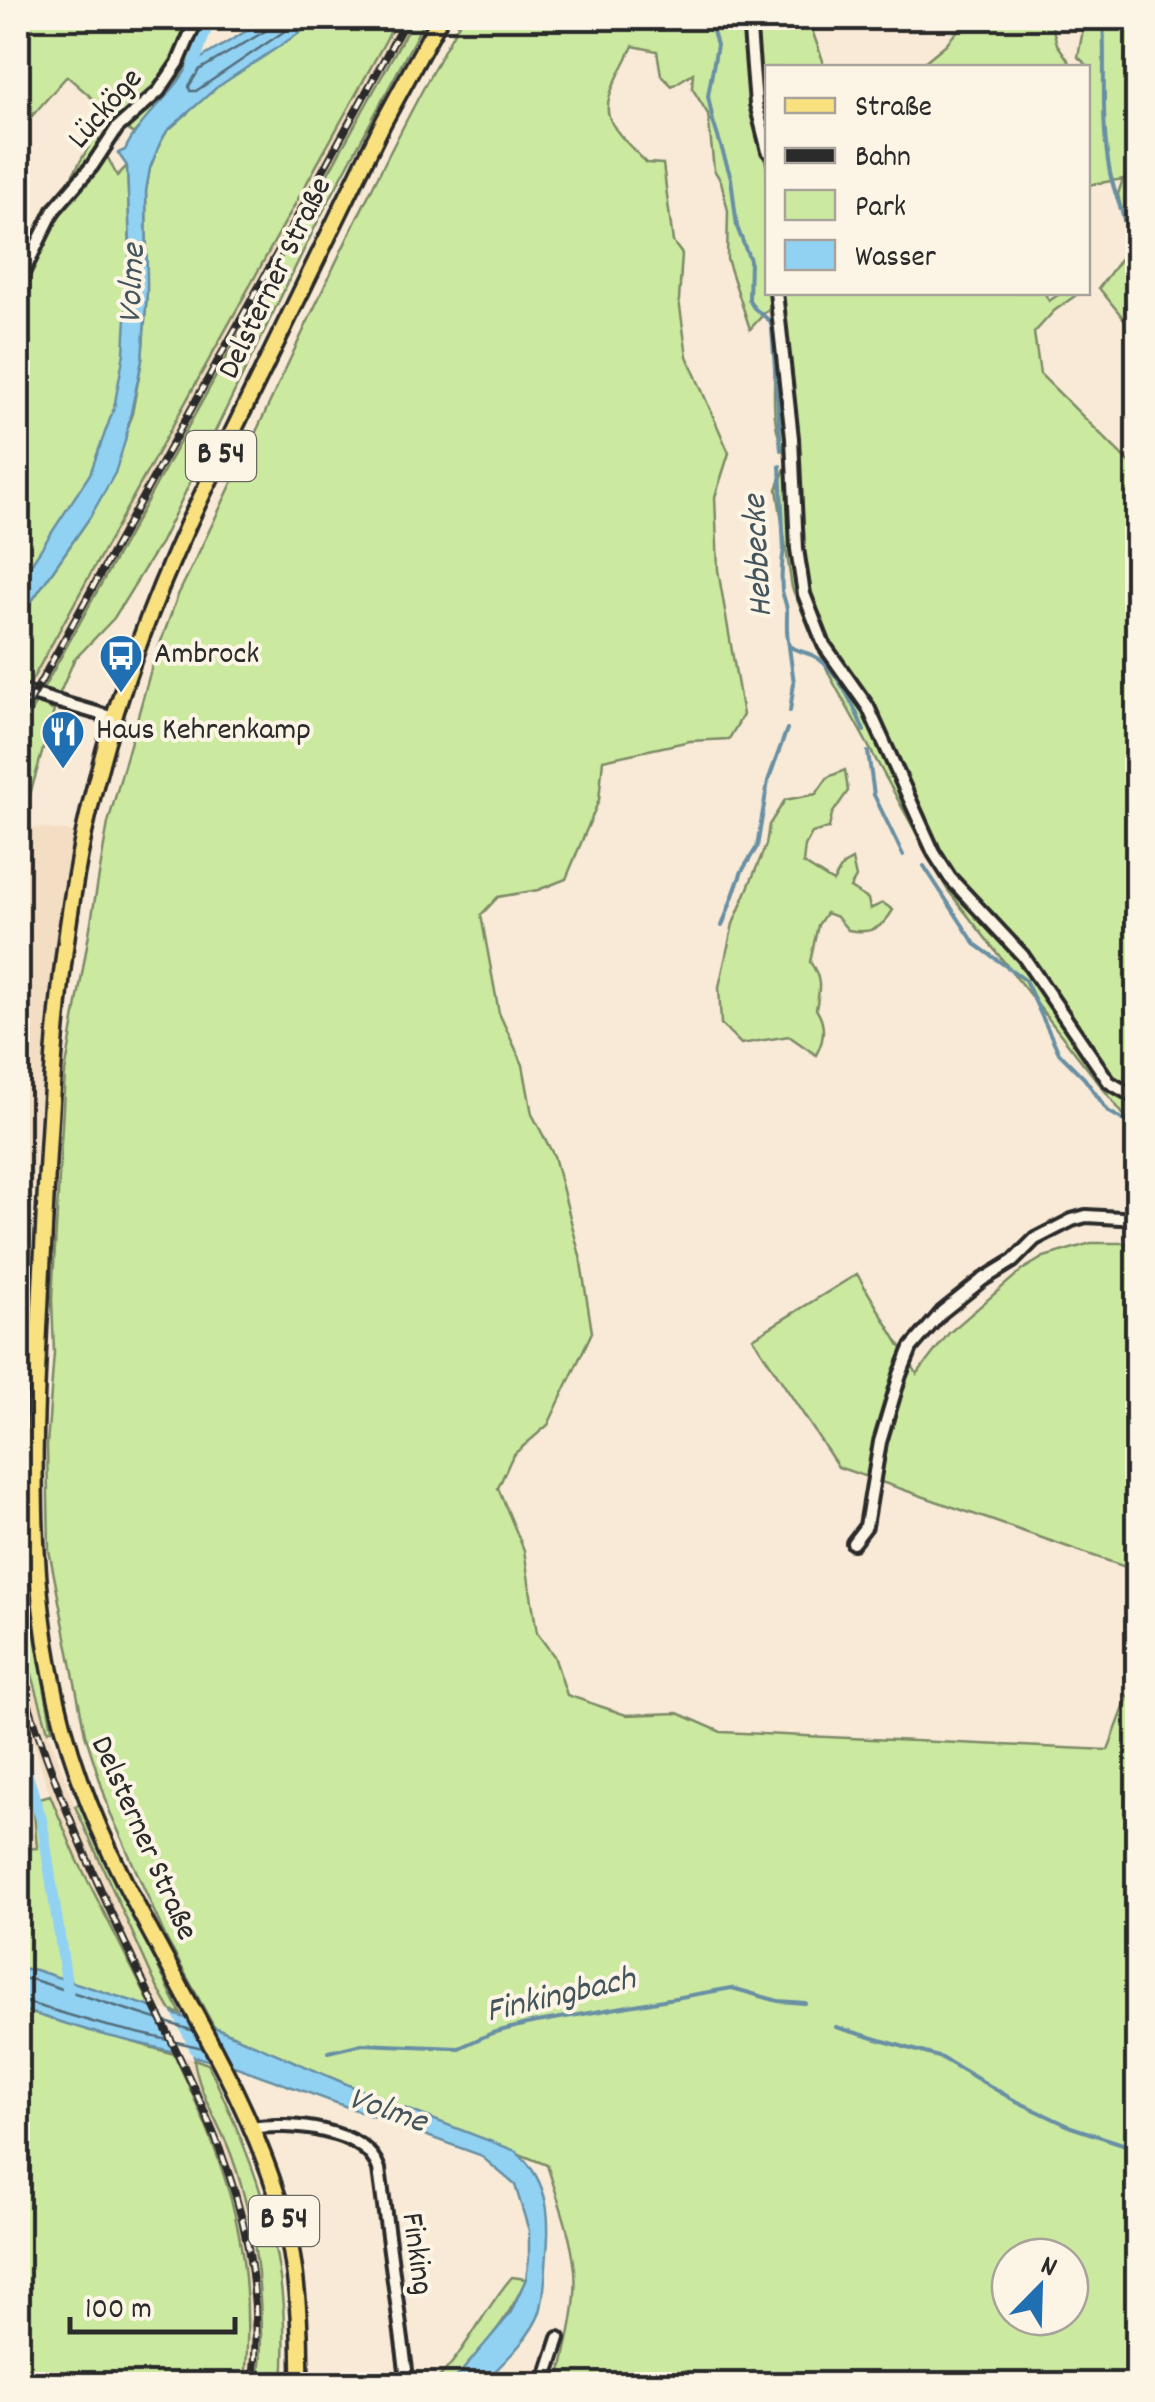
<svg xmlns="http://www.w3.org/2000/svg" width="1155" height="2402" viewBox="0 0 1155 2402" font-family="Dekko,sans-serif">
  <rect width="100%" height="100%" fill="#f8ead6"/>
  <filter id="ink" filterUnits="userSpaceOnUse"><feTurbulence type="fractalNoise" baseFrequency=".01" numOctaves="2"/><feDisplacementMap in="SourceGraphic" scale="20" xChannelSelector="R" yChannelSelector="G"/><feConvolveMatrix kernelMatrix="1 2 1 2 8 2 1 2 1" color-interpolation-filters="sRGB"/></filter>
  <g filter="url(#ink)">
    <path fill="#f3ddc3" d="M398,18H414L42,691L28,687Z
      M18,826L73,832L47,1009L30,1229H18Z
      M18,1625L48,1731L75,1806L157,1987L171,2011L151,2006L76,1857L50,1795L18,1692Z
      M18,1761L33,1800L37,1848L18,1849Z
      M174,2054L194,2059L196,2076L230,2151L250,2218L262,2312L259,2384H245L249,2343L239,2222L220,2159Z"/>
    <path fill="#cce9a0" stroke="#7c8a66" stroke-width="2.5" fill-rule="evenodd" d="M18,18H217L166,101L133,134L67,76L18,132Z
      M322,18H398L28,687L18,678V621L90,517L131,419L142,360L147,292L146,191L150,168L160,143L167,131L216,87Z
      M414,18H426L317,223L161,542L114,618L74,660L59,695L42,691Z
      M462,18H744L759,133L767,169L768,292H1044L1049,301L1061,293H1079L1054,311L1034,333L1040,374L1137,470V1132L947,889L830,676L792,588L777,489L788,461C761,409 783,359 773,304L750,329L727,259L728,211L721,181L714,170L708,114L692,88L693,73L672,86L661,75L657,51L633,46C602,110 592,110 647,163L663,164L673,242L682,254L679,300L687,356L729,453L715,497L718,570L743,715L729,739L690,741L603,760L599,800L566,879L538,890L498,897L481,915L499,1013L523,1065L532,1114L554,1156L580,1256L592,1332L548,1425L513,1455L498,1488L524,1550L537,1633L554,1656L567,1695L626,1715L678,1713L721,1732L1108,1750L1137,1673V2384H558C566,2349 578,2306 575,2270C571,2234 558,2199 547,2165L388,2102L214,2027L166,1938L110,1812L85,1734L49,1550L47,1445L54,1353L52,1299L65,1073L108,823L152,666L178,595C273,403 356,204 462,18ZM1010,2257H1070V2317H1010Z
      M752,18H835L812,30L823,61L822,67L768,68L767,132L760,104Z
      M969,18H1050L1057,44L1073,67H918L945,45Z
      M1085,18H1137V335L1099,288L1125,253L1126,234L1118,194L1123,179L1088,185V68L1083,67L1088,66L1078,57Z
      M96,134L117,176L127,166C131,264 138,387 89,476C69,514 42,549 18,584V270Z
      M36,702L54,711L21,826H18V737Z
      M845,770L848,791L832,814L829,828L812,833L805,846L803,863L833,882L843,865L852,860L856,878L850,888L868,899L870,909L883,903L893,910C882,929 870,934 848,930L837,917L826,913L818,925L810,962C822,978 820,989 816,1009C826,1024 825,1039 816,1055L789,1036L741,1044L721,1024L719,987L733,924L766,845L769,825L785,800L816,794L828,777Z
      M1091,1243H1137V1571L838,1467L753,1338L857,1274L917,1374L949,1333L1022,1270L1044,1257Z
      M18,1572L29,1603L52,1729L48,1731L18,1625Z
      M50,1795L76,1857L151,2006L149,2008L35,1970L18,1968V1849L37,1848L33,1800Z
      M79,1804L181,2014L171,2011L157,1987L75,1806Z
      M18,1999L22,2010L174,2054C230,2173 256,2251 245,2384H18Z
      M194,2059L208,2064C260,2175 292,2260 283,2384H259C265,2306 258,2228 231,2154C219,2122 198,2093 194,2059Z
      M512,2277L526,2279C508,2321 481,2351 451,2384H432C465,2355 483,2310 512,2277Z"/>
    <path fill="#91d2f3" stroke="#688fa3" stroke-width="2.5" d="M268,18H322L216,88L167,131L160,143L150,168L146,191L147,292L142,360L125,441L115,473L90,517L18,621V584L90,474L114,408L124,353L130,244L127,166L118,153L125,150C141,115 176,95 193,57L198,60Z
      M18,1968L35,1970L214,2027L388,2102L516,2151C552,2184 550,2220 546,2266C545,2280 544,2298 540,2312C531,2338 501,2365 482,2384H451L510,2314L526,2279L529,2258V2231L515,2185L480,2155L237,2067L100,2034L21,2010L18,1999Z"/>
    <path fill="#f8ead6" d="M151,2006L171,2011L194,2059L174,2054Z"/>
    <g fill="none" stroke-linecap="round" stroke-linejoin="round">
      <path stroke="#546e7b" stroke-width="2.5" d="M271,18L267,30L199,70L189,86L190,91H196L304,18
        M18,1978L34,1980L194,2031
        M18,2000L103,2025L203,2048"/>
      <path stroke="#688fa3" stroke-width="4" d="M709,18L717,45L708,96L713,121L731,178L737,227L750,260L749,300L754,308L770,321L772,328L781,450
        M1103,18C1106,70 1100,121 1110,173C1116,200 1128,228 1138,254
        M780,466L784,550C782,558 781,582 782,590C783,598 788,606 787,614C787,627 786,633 789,646C798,652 812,653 819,659C840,674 855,708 864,731
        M789,647L794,683L790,711
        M868,752L874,795L903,855
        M924,866L975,944L1025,980L1059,1053L1084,1078L1108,1111L1138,1129
        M722,926L742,871L757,847L768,781L787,729
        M836,2027L942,2058L1012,2099L1071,2127L1138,2149
        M328,2052L362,2044L459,2048L492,2033L526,2024L732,1988L778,2001L805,2003"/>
      <path stroke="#91d2f3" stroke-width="11" d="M192,70L210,18
        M18,1745L42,1821L68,1992"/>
      <defs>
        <path id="minor" d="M749,18L756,104L768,151
          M18,283L54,210L92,166L117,128L159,91L178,63L197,18
          M776,292L792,438L797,549L804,594L824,645L868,707L934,853L950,878L1023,956L1109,1082L1138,1099
          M18,690L114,718
          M853,1543L866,1526L880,1442L900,1375L911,1348L942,1312L982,1280L1013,1261L1035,1239L1072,1220L1086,1216L1138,1219
          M251,2128C288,2122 365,2128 379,2169L406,2370
          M544,2384L559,2338"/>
        <path id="major" d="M300,2384C301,2326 298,2267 282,2211C237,2057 133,1929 80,1779C22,1619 33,1454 41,1288C49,1136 53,982 84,833C107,724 144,620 190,520L383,123L440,18"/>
      </defs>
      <use href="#minor" stroke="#2b2b2b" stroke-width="18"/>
      <use href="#major" stroke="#2b2b2b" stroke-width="21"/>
      <use href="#minor" stroke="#fcf5e5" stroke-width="10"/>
      <use href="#major" stroke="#fae180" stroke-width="14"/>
      <defs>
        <path id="rail" d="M18,723L407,18
          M18,1669C48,1775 92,1873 139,1973C206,2115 270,2220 253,2384"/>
      </defs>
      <use href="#rail" stroke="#2b2b2b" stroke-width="8"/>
      <use href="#rail" stroke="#fcf5e5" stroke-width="4" stroke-dasharray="11" stroke-linecap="butt"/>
    </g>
  </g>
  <defs>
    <symbol id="bus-pin" viewBox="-11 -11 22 30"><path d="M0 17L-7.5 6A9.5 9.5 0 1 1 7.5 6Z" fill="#1f6fb2" stroke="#fcf5e5"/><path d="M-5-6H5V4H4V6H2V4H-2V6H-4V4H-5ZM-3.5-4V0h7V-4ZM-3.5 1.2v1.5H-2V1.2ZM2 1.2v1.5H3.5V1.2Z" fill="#fff"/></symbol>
    <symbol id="restaurant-pin" viewBox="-11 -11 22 30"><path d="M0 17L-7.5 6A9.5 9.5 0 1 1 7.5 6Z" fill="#1f6fb2" stroke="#fcf5e5"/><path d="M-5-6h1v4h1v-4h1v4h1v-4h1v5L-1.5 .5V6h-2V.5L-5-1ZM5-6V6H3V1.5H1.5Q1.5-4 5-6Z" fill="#fff"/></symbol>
  </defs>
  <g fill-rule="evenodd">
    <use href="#bus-pin" x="96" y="631" width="50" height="68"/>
    <use href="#restaurant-pin" x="38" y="707" width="50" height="68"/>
  </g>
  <g text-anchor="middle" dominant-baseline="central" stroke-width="8" stroke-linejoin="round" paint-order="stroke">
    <g fill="#fcf5e5" stroke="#6a6863" stroke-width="2.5">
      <rect x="186" y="431" width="70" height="50" rx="8"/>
      <rect x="249" y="2196" width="70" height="50" rx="8"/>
    </g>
    <g font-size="30" font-weight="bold" fill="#2b2b2b">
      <text x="221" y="456">B 54</text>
      <text x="284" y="2221">B 54</text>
    </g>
    <g font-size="32" fill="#2b2b2b" stroke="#fcf5e5">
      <text transform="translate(107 110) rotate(-49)">Lücköge</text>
      <text transform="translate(277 279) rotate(-64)">Delsterner Straße</text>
      <text transform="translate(142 1839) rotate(66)">Delsterner Straße</text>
      <text transform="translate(415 2254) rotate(82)">Finking</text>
    </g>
    <g font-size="32" fill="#2b2b2b" stroke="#fcf5e5" text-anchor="start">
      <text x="154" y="656">Ambrock</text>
      <text x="96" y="732">Haus Kehrenkamp</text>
    </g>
    <g font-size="35" font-style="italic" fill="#44555d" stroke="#fcf5e5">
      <text transform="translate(134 284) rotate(-87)">Volme</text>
      <text transform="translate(760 556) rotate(-93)">Hebbecke</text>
      <text transform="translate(561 1997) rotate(-13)">Finkingbach</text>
      <text transform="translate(387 2112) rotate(19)">Volme</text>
    </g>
  </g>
  <rect width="1155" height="2402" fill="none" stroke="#fcf5e5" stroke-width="60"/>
  <rect x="30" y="30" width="1095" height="2342" fill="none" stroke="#2b2b2b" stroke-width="4" filter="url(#ink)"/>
  <rect x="765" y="65" width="325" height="230" fill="#fcf5e5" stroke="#a8a49b" stroke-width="2.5"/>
  <rect x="785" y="98" width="50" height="15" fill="#fae180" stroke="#a8a49b" stroke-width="2.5"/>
  <text x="855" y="115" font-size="30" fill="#2b2b2b">Straße</text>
  <rect x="785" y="148" width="50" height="15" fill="#2b2b2b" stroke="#a8a49b" stroke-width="2.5"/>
  <text x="855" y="165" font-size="30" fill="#2b2b2b">Bahn</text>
  <rect x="785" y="190" width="50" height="30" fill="#cce9a0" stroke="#a8a49b" stroke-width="2.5"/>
  <text x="855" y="215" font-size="30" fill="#2b2b2b">Park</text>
  <rect x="785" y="240" width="50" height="30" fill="#91d2f3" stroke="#a8a49b" stroke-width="2.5"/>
  <text x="855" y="265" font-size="30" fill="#2b2b2b">Wasser</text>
  <g transform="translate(1040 2287) rotate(23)"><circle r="48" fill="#fcf5e5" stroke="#a8a49b" stroke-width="2.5"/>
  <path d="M0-8L18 38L0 25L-18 38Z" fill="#1f6fb2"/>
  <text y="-15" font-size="28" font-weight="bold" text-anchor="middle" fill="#2b2b2b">N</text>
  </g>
  <path d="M70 2317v15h165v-15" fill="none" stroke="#2b2b2b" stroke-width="5"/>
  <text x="85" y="2317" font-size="30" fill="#2b2b2b" stroke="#fcf5e5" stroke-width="8" paint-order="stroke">100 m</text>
</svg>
